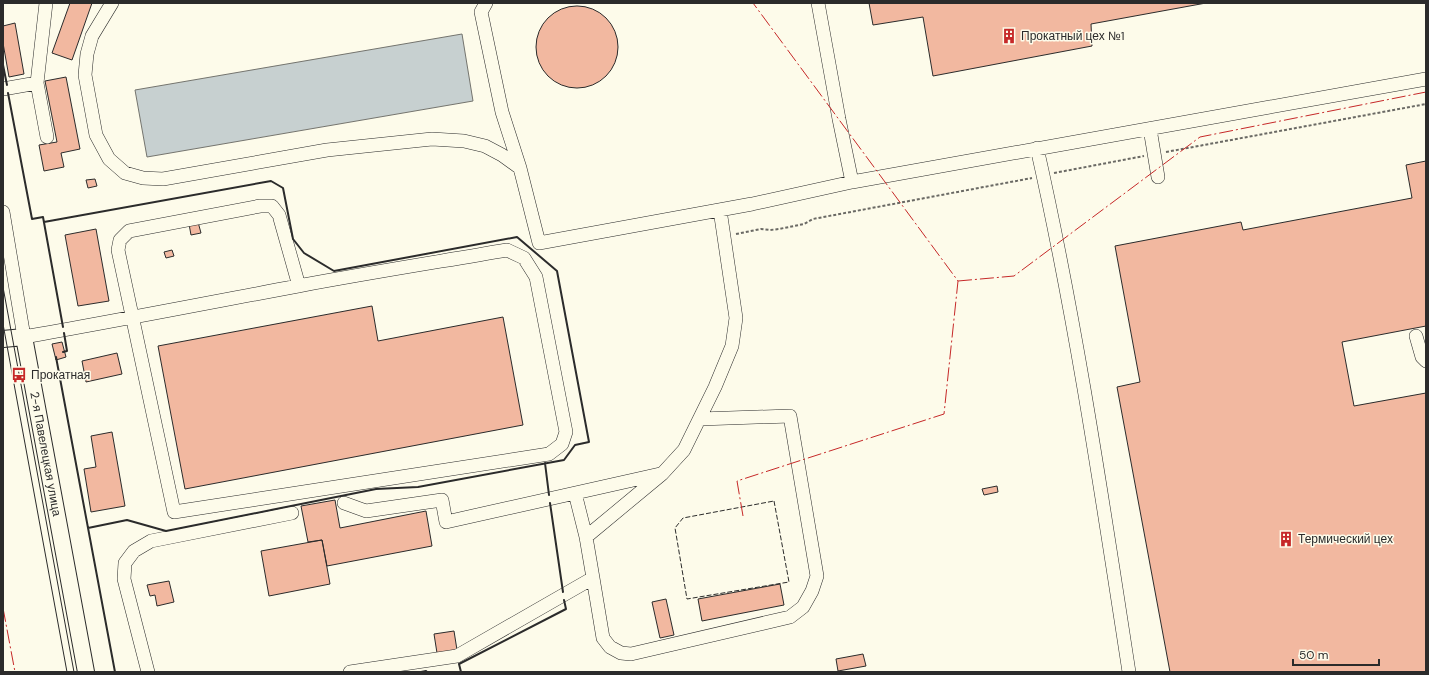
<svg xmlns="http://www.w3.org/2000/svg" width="1429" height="675" viewBox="0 0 1429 675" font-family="'DM Sans',sans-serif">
  <rect width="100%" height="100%" fill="#fdfbea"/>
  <path fill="#c7d0d0" stroke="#74746e" d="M462,34L473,101L147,157L135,90Z"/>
  <path fill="#f2b8a0" stroke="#2b2b2b" d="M70,3H92L72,60L52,53Z
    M869,3H1206L1091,24L1092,46L933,76L923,17L873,25Z
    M536 47a41 41 0 1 1 82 0a41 41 0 1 1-82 0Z
    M15,23L24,74L9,77L3,43V26Z
    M66,77L80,149L61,153L64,167L44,171L39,145L57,142L45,81Z
    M1426,161V326L1342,342L1354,406L1426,393V672H1170L1117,387L1140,382L1115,246L1241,222L1243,230L1412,198L1406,165Z
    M95,179L97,186L88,188L86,180Z
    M198,222L201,233L191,235L189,224Z
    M96,229L109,301L78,306L65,235Z
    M172,250L174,256L166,258L164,252Z
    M372,306L378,341L503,317L523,425L185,489L158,346Z
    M62,342L66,357L56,360L52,344Z
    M117,353L122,374L86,382L82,361Z
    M112,432L125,506L91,512L84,469L96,467L91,436Z
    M997,486L998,492L984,495L982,489Z
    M335,500L340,528L426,511L432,546L327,566L322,540L308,542L301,506Z
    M322,540L330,584L269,596L261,551Z
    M169,581L174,602L157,606L155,595L150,596L147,585Z
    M780,584L784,605L702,621L698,599Z
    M666,599L674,635L660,638L652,602Z
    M454,631L457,650L437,653L434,634Z
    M863,654L866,666L838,671L836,659Z"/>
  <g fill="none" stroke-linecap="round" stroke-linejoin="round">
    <defs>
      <path id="minor" d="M46,3L37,83L47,137
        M112,3L92,36L87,54L85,75L96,135L109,159L125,173L143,178L163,179L327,150L432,139L464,141L485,146L502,155L520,168L539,243L752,204L852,182L1426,79
        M486,3L481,12L502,112L520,168
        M818,3L839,119L852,182
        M3,89L37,83
        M1150,129L1158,177
        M1037,148C1076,321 1102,497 1129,672
        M3,212L24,337C116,321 207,303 298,286C367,273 437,262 507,250L524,258L536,277L566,432L562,444L549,454L174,512L118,250L120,240L129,231L260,206H272L279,215L299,286
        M1416,336L1422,357L1426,361
        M575,493L586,537
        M344,503L366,511L442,500L446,522L660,474
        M593,578L603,638L610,647L621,653L631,654L790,617L803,607L812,591L817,576L790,416L700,419
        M148,672L124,579L125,563L134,551L151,541L292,513
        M350,672L457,656L593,578L586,537L662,474L684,450L715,387L732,346L736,318L720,210"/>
      <g id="major">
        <path id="s1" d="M3,339L24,337L86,672"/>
      </g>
    </defs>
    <use href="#minor" stroke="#2b2b2b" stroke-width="14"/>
    <use href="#major" stroke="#2b2b2b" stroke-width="18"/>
    <path stroke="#6a6964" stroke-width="2" stroke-dasharray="3 2" stroke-linecap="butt" d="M1166,152L1426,104
      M1054,173L1144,156
      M736,234L761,229L770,230L779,229L804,224L813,219L1032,178"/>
    <use href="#minor" stroke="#fdfbea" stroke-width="13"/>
    <use href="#major" stroke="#fdfbea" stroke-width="16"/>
    <path stroke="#2b2b2b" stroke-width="1" d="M3,287L74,672
      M3,324L67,672"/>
    <path stroke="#2b2b2b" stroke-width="1" stroke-dasharray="5 2" stroke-linecap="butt" d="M774,501L789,582L687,599L675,528L683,518Z"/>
    <path stroke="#2b2b2b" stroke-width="2" d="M3,65L7,85
      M8,93L32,219L43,217L63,327
      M44,222L271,181L283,188L293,239L304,253L334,271L517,237L557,271L589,442L575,445L564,460L418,487L376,489L166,531L127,520L88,528
      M63,352L67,351L64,333
      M56,357L115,672
      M545,463L549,495
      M550,503L563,592
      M421,672L426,671L427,672
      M461,672L459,664L566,609L564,600"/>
    <path stroke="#c62828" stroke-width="1" stroke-dasharray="14 3 2 3" stroke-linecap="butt" d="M958,281L1014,276L1200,137L1426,92
      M743,516L737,481L944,414L958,281L753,3
      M3,608L15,672"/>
  </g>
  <defs>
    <symbol id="building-bare" viewBox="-9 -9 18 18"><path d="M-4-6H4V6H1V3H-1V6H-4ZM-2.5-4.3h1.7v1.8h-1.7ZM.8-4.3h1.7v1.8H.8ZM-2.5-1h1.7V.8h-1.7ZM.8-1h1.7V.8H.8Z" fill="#c62828" stroke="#fdfbea" stroke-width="2.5" paint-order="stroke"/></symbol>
    <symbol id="bus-bare" viewBox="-9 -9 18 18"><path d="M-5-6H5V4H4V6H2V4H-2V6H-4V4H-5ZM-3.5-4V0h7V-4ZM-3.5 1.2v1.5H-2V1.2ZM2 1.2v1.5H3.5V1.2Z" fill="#c62828" stroke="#fdfbea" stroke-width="2.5" paint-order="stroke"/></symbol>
  </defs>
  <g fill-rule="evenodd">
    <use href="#building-bare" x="998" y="25" width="22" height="22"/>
    <use href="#bus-bare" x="8" y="364" width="22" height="22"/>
    <use href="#building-bare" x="1275" y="528" width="22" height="22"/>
  </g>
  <g text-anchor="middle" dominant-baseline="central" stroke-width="3" stroke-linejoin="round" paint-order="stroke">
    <g font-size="12" fill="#2b2b2b" stroke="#fdfbea" text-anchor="start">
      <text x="1021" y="36">Прокатный цех №1</text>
      <text x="31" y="375">Прокатная</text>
      <text x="1298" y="539">Термический цех</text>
    </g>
    <g font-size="12" fill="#2b2b2b" stroke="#fdfbea">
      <text stroke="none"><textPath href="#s1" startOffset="140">2-я Павелецкая улица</textPath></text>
    </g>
  </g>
  <rect width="1429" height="675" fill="none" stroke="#2b2b2b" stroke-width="8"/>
  <path d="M1293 659v6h86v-6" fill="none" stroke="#2b2b2b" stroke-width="2"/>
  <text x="1299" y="659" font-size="12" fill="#2b2b2b" stroke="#fdfbea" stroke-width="3" paint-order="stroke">50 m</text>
</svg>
